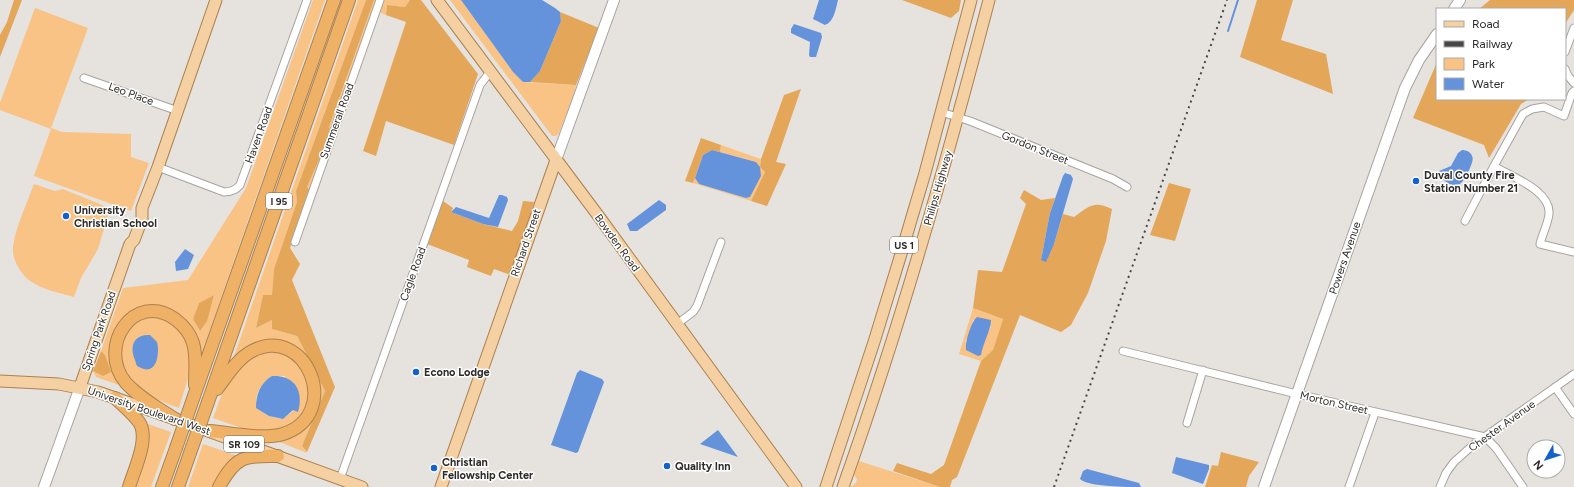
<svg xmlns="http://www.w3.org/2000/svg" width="1574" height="487" viewBox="0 0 1574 487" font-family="Figtree,sans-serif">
  <rect width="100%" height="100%" fill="#e6e2de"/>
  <path fill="#f8c385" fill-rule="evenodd" d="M313,0H325L200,358L192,334L153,308L116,331L121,383L119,385L96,377L93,371L103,376L105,355L101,351L123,288L188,280L246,188ZM214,295L200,331L193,319L199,303Z
    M358,0H366L296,191L297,202L274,269L272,295H263L256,328L272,320V329L297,336L309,360L291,348L233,359Z
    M374,0H378L311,192L307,187L331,132L329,127Z
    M384,0H410L405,7L387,5L386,15L379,12Z
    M450,0H461L513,72L523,82L576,85L574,95L559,133L556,136H552Z
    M35,8L88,28L51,128L62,132L131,134V157L149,163L131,211L34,176L51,129L0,110V103Z
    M721,145L761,159L760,167L765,172L751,201L693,183L695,178L699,184L746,198L750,197L756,162L720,152Z
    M34,184L55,191L63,189L107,207L109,212L98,249L81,278L74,297C60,293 43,290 30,281C22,275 14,263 13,252C12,235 28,201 34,184Z
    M973,308L1003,319L993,350L981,361L959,354ZM973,320L991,327L984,340L981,354L965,342L971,331Z
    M151,316L167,319L182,331L190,349L189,375L179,408C155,399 136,392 124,368C121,363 117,357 118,351C119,342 125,333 129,325ZM150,335C157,347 162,351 154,365L136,364L138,337Z
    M266,350L290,355L310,379L306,411L289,427L271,431L247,430L213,418L225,385L244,360ZM272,376H285L294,410L283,419C262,417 247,404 263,384C266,381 268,378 272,376Z
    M317,375L325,391L302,446L307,453L272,439L301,428Z
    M148,424L171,432L151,487H131L144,427Z
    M203,444L238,456L216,487H188Z
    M859,461L940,487H850L856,483L857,479L854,475Z"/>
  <path fill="#e4a659" d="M14,0H22L0,57V35L7,22Z
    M366,0H374L329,127L331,132L307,187L311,192L290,248L300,264L292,280L335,387L307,452L302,446L325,391L297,336L272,329V320L256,328L263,295H272L274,269L297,202L296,191Z
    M410,0H421L478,74L454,145L386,121L376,156L363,151L406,22L386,15L387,5L405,7Z
    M902,0H961L959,11L951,18Z
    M1257,0H1293L1281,40L1326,54L1333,94L1240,57Z
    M1490,0H1574V10L1565,24V9H1479Z
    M560,12L599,28L576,85L530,82L540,71L561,21Z
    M1437,62V99H1529L1521,104L1489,158L1484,145L1413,118Z
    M801,89L776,162L786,164L767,206L751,201L765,172L760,167L761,159L784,95Z
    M701,138L721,145L720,152L712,150L703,155L693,183L685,181Z
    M1169,183L1191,189L1175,241L1150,235Z
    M1024,190L1041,200L1055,198L1050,213L1041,260L1054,244L1063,214L1074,217C1089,206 1094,200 1112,209L1106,241L1088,293L1071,325L1061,332L1020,315L957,477L952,480L950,487H940L893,471L897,463L931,474L944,465L981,361L993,350L1003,319L973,308L978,270L1002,272L1026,204L1020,198Z
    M443,201L453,208L451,212L483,224L512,231L518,221L523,201L534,202L511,275L494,269L491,276L467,267L469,260L427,244Z
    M214,295L207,321L200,331L193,319L199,303Z
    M101,351L105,355L111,372L103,376L93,371Z
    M1221,452L1259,462L1249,476L1246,487H1205L1212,465L1218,466Z"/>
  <path fill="#6493db" d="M461,0H542L555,8L560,12L561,21L540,71L530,82H523L513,72Z
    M819,0H838C836,8 834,22 825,25L813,19Z
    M794,24L821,33L822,37L816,57H810L809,55L810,42L791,33V29Z
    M712,150L756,162L760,167L761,176L750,197L746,198L699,184L695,178L703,155Z
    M1462,150C1466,150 1471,152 1472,156C1474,160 1471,165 1470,168C1465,179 1459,193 1445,181C1441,178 1440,176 1439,171L1451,166L1458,153Z
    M1065,173L1071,175L1073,179L1054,244L1046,262L1041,260L1050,213L1063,176Z
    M499,195H502L507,197L508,200L498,227L483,224L451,212L456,207L489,218Z
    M659,200L666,205V210L637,231H630L627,224Z
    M185,249L194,255L188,269L176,271L175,262Z
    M977,317L991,320C991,330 983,343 981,355L978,356L966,350C965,342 971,322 977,317Z
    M150,335L157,342C160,353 157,377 139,367C136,366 136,363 135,360C129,346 134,334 150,335Z
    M580,370L602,379L604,382L578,452L576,453L551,445L577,373Z
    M272,376C295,375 304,391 298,412L293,410L283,419L269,416L256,408C256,395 260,383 272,376Z
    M718,430L738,457L700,444Z
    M1176,457L1209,465V469L1203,484L1172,473Z
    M1087,469L1139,483L1141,487C1127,487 1089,487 1080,479L1083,471Z"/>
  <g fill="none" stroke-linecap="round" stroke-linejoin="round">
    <path stroke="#6493db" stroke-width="2" d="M1228,31L1238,0"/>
    <defs>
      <path id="street" d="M1565,52L1574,28
        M1565,69L1568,76L1574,83
        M84,78L178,111
        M1574,91L1572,93L1564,116L1544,107L1532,109L1523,114L1494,166C1511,177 1551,190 1549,214C1548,224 1542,235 1540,244L1574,252
        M941,112L970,121L1113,179L1127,187
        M158,167L224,192C231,192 236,190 240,185L307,0
        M1465,221L1494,166
        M295,242L380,0
        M677,324L693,312L697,306L721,242
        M1123,351L1297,394L1485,437L1496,448L1523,487
        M1555,387L1574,414
        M1187,423L1203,370
        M340,479L469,116L480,85L490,72
        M1349,487L1375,413
        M1440,487L1446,473L1454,462L1473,445L1574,374"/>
      <path id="secondary" d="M1454,9L1460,0
        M556,160L614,0
        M44,487L80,387
        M1264,487L1405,88L1419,60L1437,34"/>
      <path id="primary" d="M437,0L600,218L796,487
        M0,381L59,384L98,392L175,419L362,487
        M80,387L130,244L134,240L142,219V208L158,167L216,0
        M441,487L556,160
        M826,487L874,342L901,254L925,173L971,0
        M843,487C900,327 946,164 989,0"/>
      <path id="highway" d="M194,396L334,0
        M115,398C123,405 132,413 139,422C150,438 134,470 129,487
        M208,402L349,0
        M175,419C158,408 140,398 126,383C96,347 134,290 175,319C183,325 190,333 193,343C197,356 195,372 195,385
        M210,431C231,433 262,440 283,434C344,414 306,323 252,351C237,359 227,376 217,389
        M162,487L176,448
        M178,487L190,453
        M219,487C235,457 244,455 278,456"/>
    </defs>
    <use href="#street" stroke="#a7a39f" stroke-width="9"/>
    <use href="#secondary" stroke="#a7a39f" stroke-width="12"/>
    <use href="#primary" stroke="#aa8251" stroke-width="13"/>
    <use href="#highway" stroke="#aa8251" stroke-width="14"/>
    <use href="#street" stroke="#fff" stroke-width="7"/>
    <use href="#secondary" stroke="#fff" stroke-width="10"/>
    <use href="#primary" stroke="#f5d0a3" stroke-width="11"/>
    <use href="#highway" stroke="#eeb166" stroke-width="12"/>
    <path stroke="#474644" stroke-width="2" stroke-dasharray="2 4" stroke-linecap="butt" d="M1054,487L1227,0"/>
    <defs>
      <path id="highway-bridge" d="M176,448L194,396
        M190,453L208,402"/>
    </defs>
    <use href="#highway-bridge" stroke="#aa8251" stroke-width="14" stroke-linecap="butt"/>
    <use href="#highway-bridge" stroke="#eeb166" stroke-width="12"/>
  </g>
  <g fill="#1362cc" stroke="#fff" stroke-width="1.5">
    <circle cx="1416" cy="181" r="4"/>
    <circle cx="66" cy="216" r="4"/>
    <circle cx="416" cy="372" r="4"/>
    <circle cx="667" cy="466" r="4"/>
    <circle cx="434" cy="468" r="4"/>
  </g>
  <g text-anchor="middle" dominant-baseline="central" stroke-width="3" stroke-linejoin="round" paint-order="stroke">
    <g fill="#fff" stroke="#6b6b69" stroke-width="1">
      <rect x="266" y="193" width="26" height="16" rx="3"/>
      <rect x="890" y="237" width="28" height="16" rx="3"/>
      <rect x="224" y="436" width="40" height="16" rx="3"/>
    </g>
    <g font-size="10" font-weight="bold" fill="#2c2b29">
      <text x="279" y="201">I 95</text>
      <text x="904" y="245">US 1</text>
      <text x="244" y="444">SR 109</text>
    </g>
    <g font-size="11" fill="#2c2b29" stroke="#fff">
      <text transform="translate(131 94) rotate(20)">Leo Place</text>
      <text transform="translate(337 121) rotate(-70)">Summerall Road</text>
      <text transform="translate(259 135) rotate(-70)">Haven Road</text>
      <text transform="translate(1035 148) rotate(22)">Gordon Street</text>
      <text transform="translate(938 188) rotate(-74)">Philips Highway</text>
      <text transform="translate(526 243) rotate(-71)">Richard Street</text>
      <text transform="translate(617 243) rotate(54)">Bowden Road</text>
      <text transform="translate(1345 258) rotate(-71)">Powers Avenue</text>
      <text transform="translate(413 274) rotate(-70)">Cagle Road</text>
      <text transform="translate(99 331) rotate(-71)">Spring Park Road</text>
      <text transform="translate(1334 403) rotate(13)">Morton Street</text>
      <text transform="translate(149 411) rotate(19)">University Boulevard West</text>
      <text transform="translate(1502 426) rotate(-36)">Chester Avenue</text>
    </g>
    <g font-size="11" font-weight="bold" fill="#2c2b29" stroke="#fff" text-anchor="start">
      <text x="1424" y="175">Duval County Fire<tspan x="1424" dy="13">Station Number 21</tspan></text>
      <text x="74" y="210">University<tspan x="74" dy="13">Christian School</tspan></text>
      <text x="424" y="372">Econo Lodge</text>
      <text x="442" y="462">Christian<tspan x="442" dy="13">Fellowship Center</tspan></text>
      <text x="675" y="466">Quality Inn</text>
    </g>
  </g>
  <rect x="1436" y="8" width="130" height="92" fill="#ffffff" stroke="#abaaa9"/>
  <rect x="1444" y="21" width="20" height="6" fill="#f5d0a3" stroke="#abaaa9"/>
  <text x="1472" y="28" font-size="12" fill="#2c2b29">Road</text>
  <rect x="1444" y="41" width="20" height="6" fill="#474644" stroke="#abaaa9"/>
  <text x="1472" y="48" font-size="12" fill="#2c2b29">Railway</text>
  <rect x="1444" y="58" width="20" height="12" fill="#f8c385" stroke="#abaaa9"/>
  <text x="1472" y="68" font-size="12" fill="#2c2b29">Park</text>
  <rect x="1444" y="78" width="20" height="12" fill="#6493db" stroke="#abaaa9"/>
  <text x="1472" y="88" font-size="12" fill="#2c2b29">Water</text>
  <g transform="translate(1546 459) rotate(231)"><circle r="19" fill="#ffffff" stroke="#abaaa9"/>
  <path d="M0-3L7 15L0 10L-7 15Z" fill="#1362cc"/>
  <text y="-6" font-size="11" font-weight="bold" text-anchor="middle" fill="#2c2b29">N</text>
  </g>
</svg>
